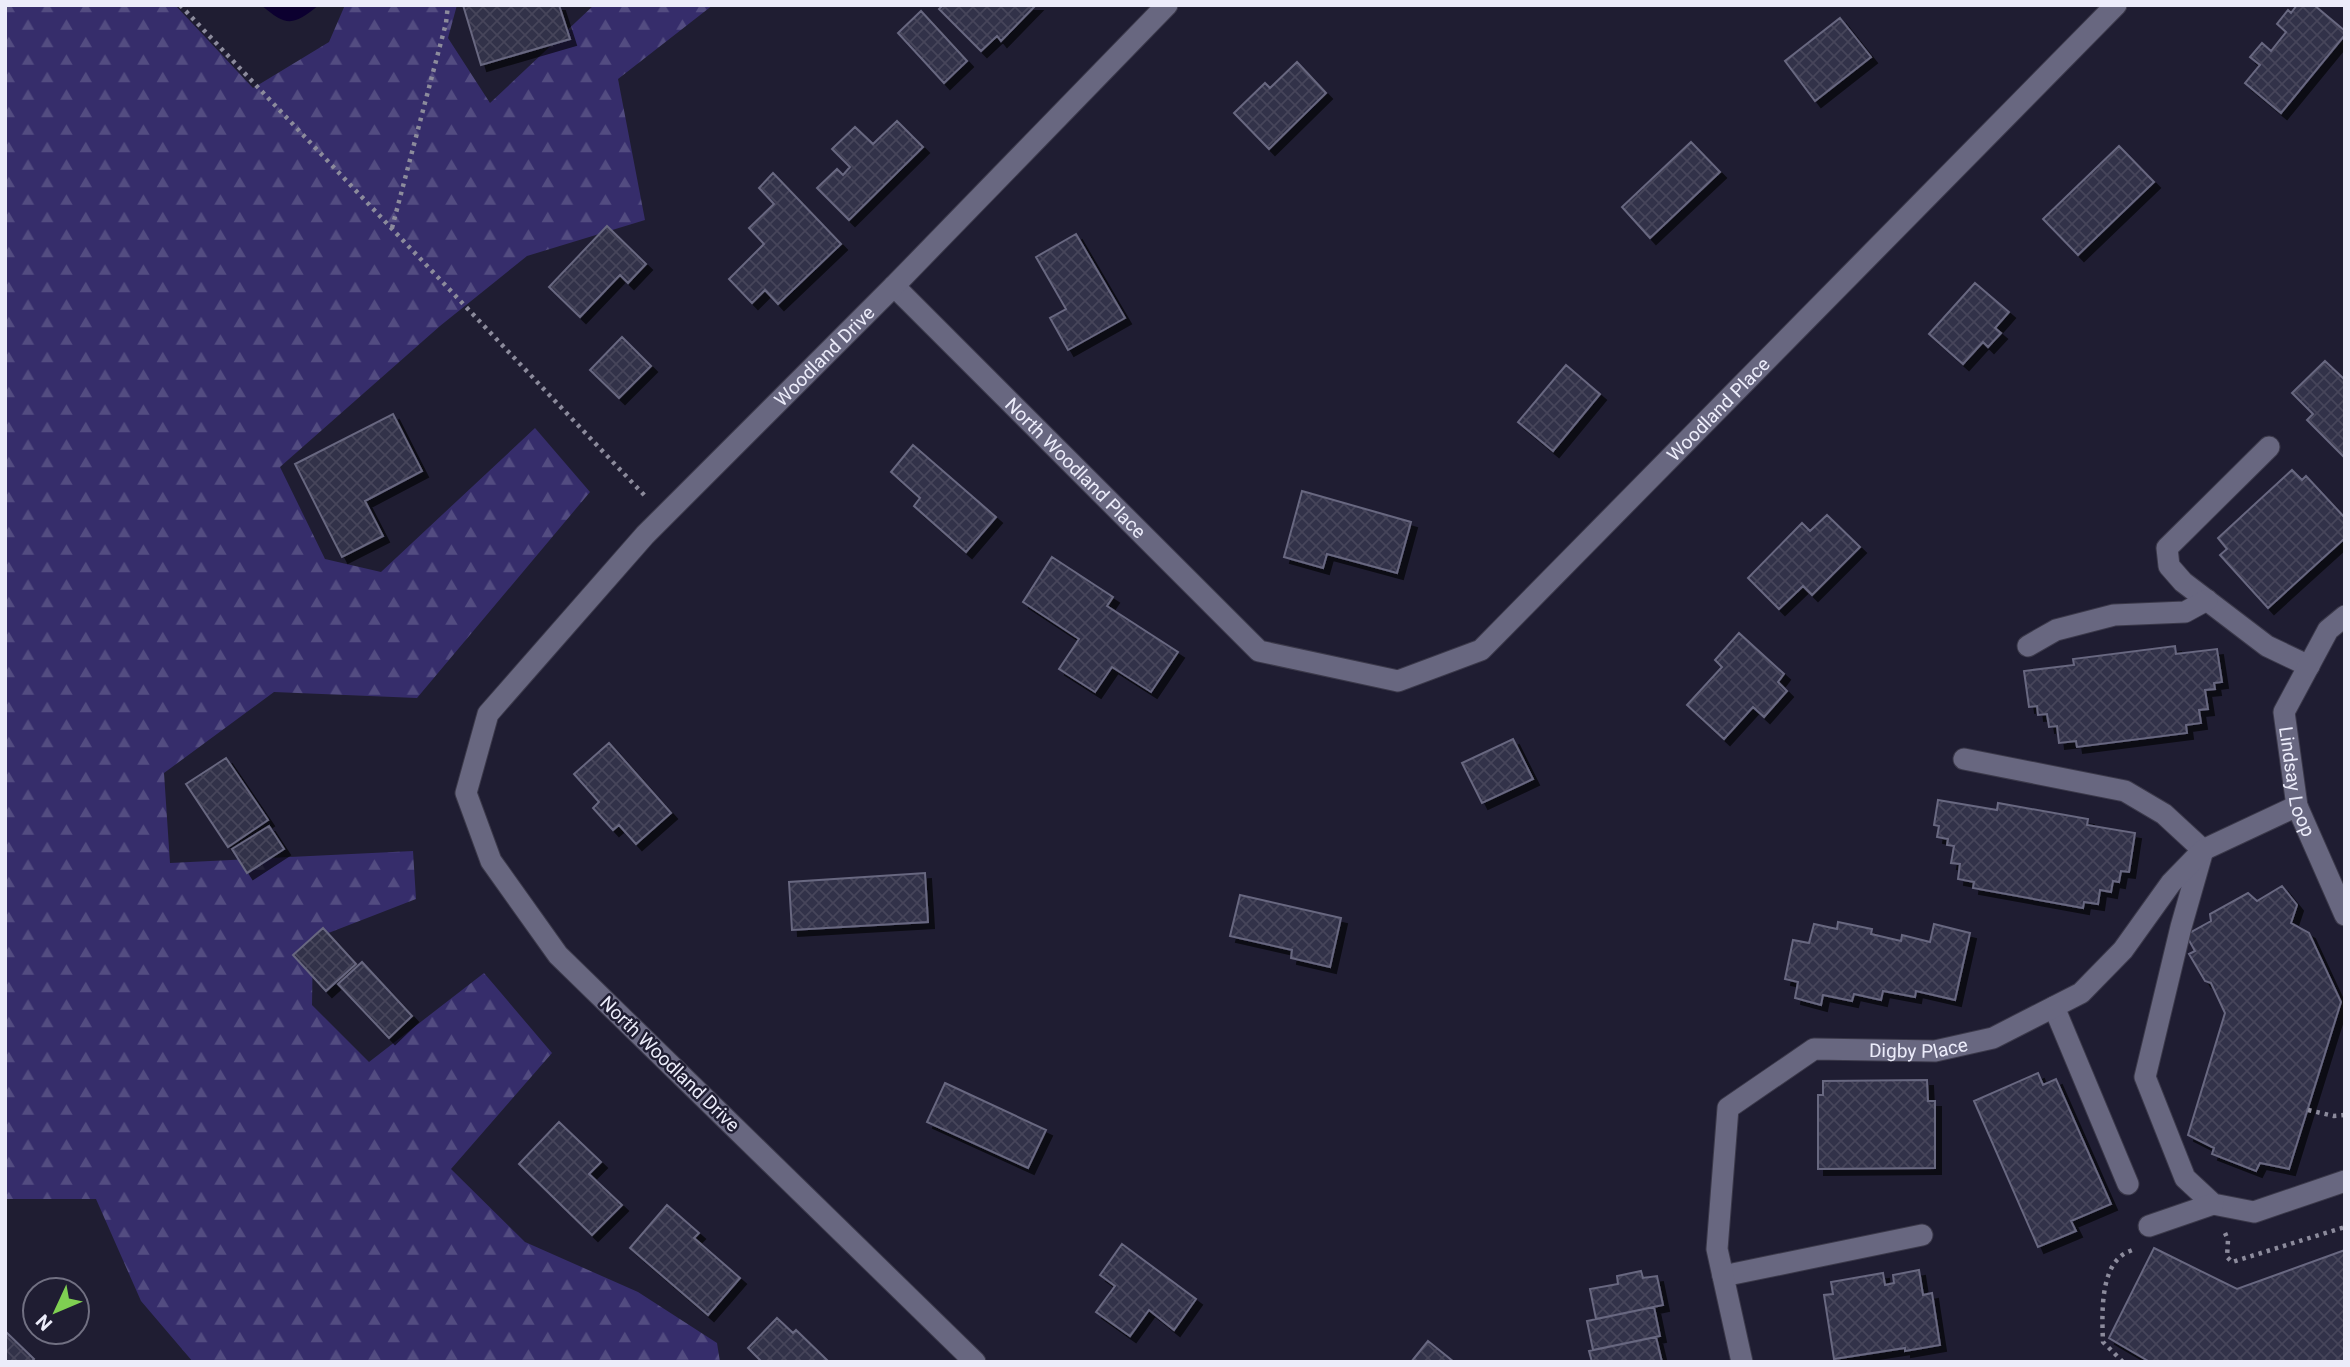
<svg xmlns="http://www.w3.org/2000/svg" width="2350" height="1367" viewBox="0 0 2350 1367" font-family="Roboto,sans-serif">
  <defs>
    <pattern id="forest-firs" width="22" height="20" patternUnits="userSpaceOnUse" patternTransform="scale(1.75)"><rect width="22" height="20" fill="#362d6b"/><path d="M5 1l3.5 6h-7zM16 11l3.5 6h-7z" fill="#534c81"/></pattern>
    <pattern id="building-cross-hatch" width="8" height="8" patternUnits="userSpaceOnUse" patternTransform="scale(1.75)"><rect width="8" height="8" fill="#323148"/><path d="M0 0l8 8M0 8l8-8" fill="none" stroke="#46455a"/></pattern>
    <filter id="shadow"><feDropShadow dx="6" dy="6" stdDeviation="0" flood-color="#0009"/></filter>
  </defs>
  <rect width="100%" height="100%" fill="#1f1d32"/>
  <path fill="url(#forest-firs)" d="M5,5H175L253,88L329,42L345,5H457L448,38L490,103L594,5H713L618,79L645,220L527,256L440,326L280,467L325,559L381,572L535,428L590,492L417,698L274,692L164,773L170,863L413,851L416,899L313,939L312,1005L369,1062L484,973L552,1053L451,1169L525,1242L638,1292L717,1343L720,1362H193L141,1301L96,1199H5Z"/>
  <path fill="#0c0030" d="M261,5H319C293,26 287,27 261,5Z"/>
  <path fill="url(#building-cross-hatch)" stroke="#686780" stroke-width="2" filter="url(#shadow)" d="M463,5H559L570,39L481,65Z
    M943,5H1036L1001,41L997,36L981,51L939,9Z
    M2297,5H2314L2345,31V35L2281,113L2245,83L2260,65L2250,57L2262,43L2271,51L2286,32L2277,24L2288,10L2291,13Z
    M921,11L967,61L944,83L898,33Z
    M1840,18L1871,57L1815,101L1785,61Z
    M1297,62L1326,93L1269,149L1234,113L1265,83L1270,88Z
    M897,121L923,147L849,220L817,188L837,169L843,175L850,167L832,149L855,127L873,144Z
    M1691,142L1720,172L1650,238L1622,207Z
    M2119,146L2154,182L2078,255L2043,219Z
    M773,173L841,244L778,304L765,290L752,303L729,279L764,244L749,228L774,204L759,188Z
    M607,226L646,264L628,283L620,275L580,317L549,287Z
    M1076,234L1125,318L1068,350L1050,318L1066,309L1036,257Z
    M1975,283L2009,312L1995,328L2001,333L1988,347L1983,342L1963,364L1929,334Z
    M622,337L651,366L619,398L590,370Z
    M2325,361L2345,380V458L2307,420L2313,414L2292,393Z
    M1566,365L1600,394L1553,451L1518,422Z
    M393,414L422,471L365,501L383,536L342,557L295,464Z
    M913,445L996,517L966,552L914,506L920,498L891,472Z
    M2292,470L2302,480L2306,476L2345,518V538L2268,608L2220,555L2227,549L2218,538Z
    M1302,491L1411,522L1397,573L1327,554L1323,568L1284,557Z
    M1827,515L1860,547L1812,595L1803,586L1779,609L1748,578L1802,523L1810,531Z
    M1052,557L1113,597L1107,606L1178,652L1151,692L1112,667L1095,692L1059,669L1079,639L1023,602Z
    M1739,633L1784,674L1778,682L1787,691L1764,717L1753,707L1724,739L1687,705L1722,667L1715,660Z
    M2175,646L2176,654L2217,649L2222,682L2214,683L2215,689L2205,690L2208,709L2199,710L2201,723L2186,725L2187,733L2077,747L2076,741L2059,743L2057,726L2049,727L2047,714L2038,715L2037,706L2029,707L2024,671L2074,665L2073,659Z
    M1513,739L1533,779L1482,803L1462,763Z
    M609,743L671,813L636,844L619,825L613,830L593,808L599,802L574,774Z
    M226,758L268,820L228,847L186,784Z
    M1938,800L1997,810L1998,803L2088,819L2087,825L2135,833L2129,872L2121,871L2119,882L2113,881L2111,892L2100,890L2098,904L2084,902L2083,908L1973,888L1974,882L1958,879L1960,864L1951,863L1954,846L1947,845L1948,839L1937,837L1939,826L1934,825Z
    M269,826L284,849L247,873L232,849Z
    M925,873L928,922L792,930L789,882Z
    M2282,886L2297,905L2291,923L2309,933L2341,1002L2289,1169L2260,1163L2256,1171L2212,1154L2214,1148L2188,1135L2225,1013L2211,983L2205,981L2189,954L2195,951L2186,935L2211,921L2210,914L2248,893L2257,901Z
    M1240,895L1341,918L1330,967L1291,958L1292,950L1230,936Z
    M1838,922L1872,929L1871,934L1901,941L1902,935L1930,942L1934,924L1970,933L1955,1000L1916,991L1915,997L1883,991L1881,1000L1854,994L1852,1001L1823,995L1821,1005L1795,998L1798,982L1785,979L1793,940L1809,943L1814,924L1837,929Z
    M323,928L356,964L326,991L293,955Z
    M362,962L412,1016L389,1038L338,984Z
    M2038,1073L2043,1085L2056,1079L2111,1204L2071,1221L2076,1231L2038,1247L1974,1101Z
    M1927,1080L1928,1101H1935V1168L1818,1169V1095H1823V1081Z
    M945,1083L1046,1130L1028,1168L927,1122Z
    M559,1122L601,1162L589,1174L622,1205L592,1235L519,1164Z
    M667,1205L699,1233L694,1238L740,1278L708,1315L630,1248Z
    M1122,1244L1196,1299L1174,1330L1149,1310L1130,1336L1096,1312L1115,1286L1100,1275Z
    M2154,1248L2237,1289L2345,1250V1362H2150L2109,1338Z
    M1919,1270L1923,1295L1932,1293L1940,1345L1905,1351V1348L1834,1359L1824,1295L1833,1294L1831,1282L1883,1273L1885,1285L1894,1283L1893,1275Z
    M1641,1271L1643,1278L1657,1276L1663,1305L1596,1319L1590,1289L1618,1284L1617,1276Z
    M1654,1307L1660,1336L1593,1350L1587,1321Z
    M777,1318L793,1333L796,1330L829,1362H762L748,1348Z
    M5,1331L34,1359L31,1362H5Z
    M1656,1337L1662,1362H1592L1589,1351Z
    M1428,1341L1454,1362H1411Z"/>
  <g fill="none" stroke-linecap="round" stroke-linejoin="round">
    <defs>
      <g id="minor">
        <path id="s1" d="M894,286L1259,651L1398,681L1481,650L2116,5"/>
        <path d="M2269,447L2167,548L2169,566L2183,582L2267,646L2309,666"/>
        <path id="s2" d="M2345,616L2328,630L2284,712L2297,806L2345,915"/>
        <path d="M2028,646L2056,630L2114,615L2185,612L2207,600"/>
        <path d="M1964,759L2125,791L2164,814L2203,850L2181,927L2145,1077L2185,1178L2213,1204L2254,1212L2345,1181"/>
        <path d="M2054,1007L2128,1184"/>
        <path d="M2149,1226L2213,1204"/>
        <path d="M1723,1276L1922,1235"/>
        <path id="s3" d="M975,1362L558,955L491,861L466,793L488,714L645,535L894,286L1167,5"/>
        <path id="s4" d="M1742,1362L1717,1249L1728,1108L1814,1049L1935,1051L1993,1038L2081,993L2123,950L2171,883L2203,850L2297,806"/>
      </g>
    </defs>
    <use href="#minor" stroke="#3b394a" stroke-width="23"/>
    <path stroke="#8c8b9c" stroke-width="4.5" stroke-dasharray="3.5 5" stroke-linecap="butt" d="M180,5L646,497
      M392,228L446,23L448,5
      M2308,1110L2334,1116L2345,1115
      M2225,1233L2228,1240L2227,1257L2232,1262L2345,1227
      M2123,1362L2103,1342C2102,1318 2100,1274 2120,1257C2124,1253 2130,1251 2135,1249"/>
    <use href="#minor" stroke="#686780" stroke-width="21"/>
  </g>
  <g text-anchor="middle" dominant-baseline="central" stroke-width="5" stroke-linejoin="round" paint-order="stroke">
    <g font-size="19" fill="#ececfa" stroke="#1f1d32">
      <text stroke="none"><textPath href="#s3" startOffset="1344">Woodland Drive</textPath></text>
      <text stroke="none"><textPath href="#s1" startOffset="1085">Woodland Place</textPath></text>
      <text stroke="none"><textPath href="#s1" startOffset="257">North Woodland Place</textPath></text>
      <text stroke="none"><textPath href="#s2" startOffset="186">Lindsay Loop</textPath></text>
      <text stroke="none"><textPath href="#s4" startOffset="466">Digby Place</textPath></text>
      <text transform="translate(670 1064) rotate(44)">North Woodland Drive</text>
    </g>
  </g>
  <rect width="2350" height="1367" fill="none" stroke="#ececfa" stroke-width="14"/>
  <g transform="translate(56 1311) rotate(226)"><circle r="33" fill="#1f1d32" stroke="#717082" stroke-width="2"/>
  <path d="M0-5L12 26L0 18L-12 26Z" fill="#7fd052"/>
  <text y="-10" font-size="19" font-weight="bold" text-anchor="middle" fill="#ececfa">N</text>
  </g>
</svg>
